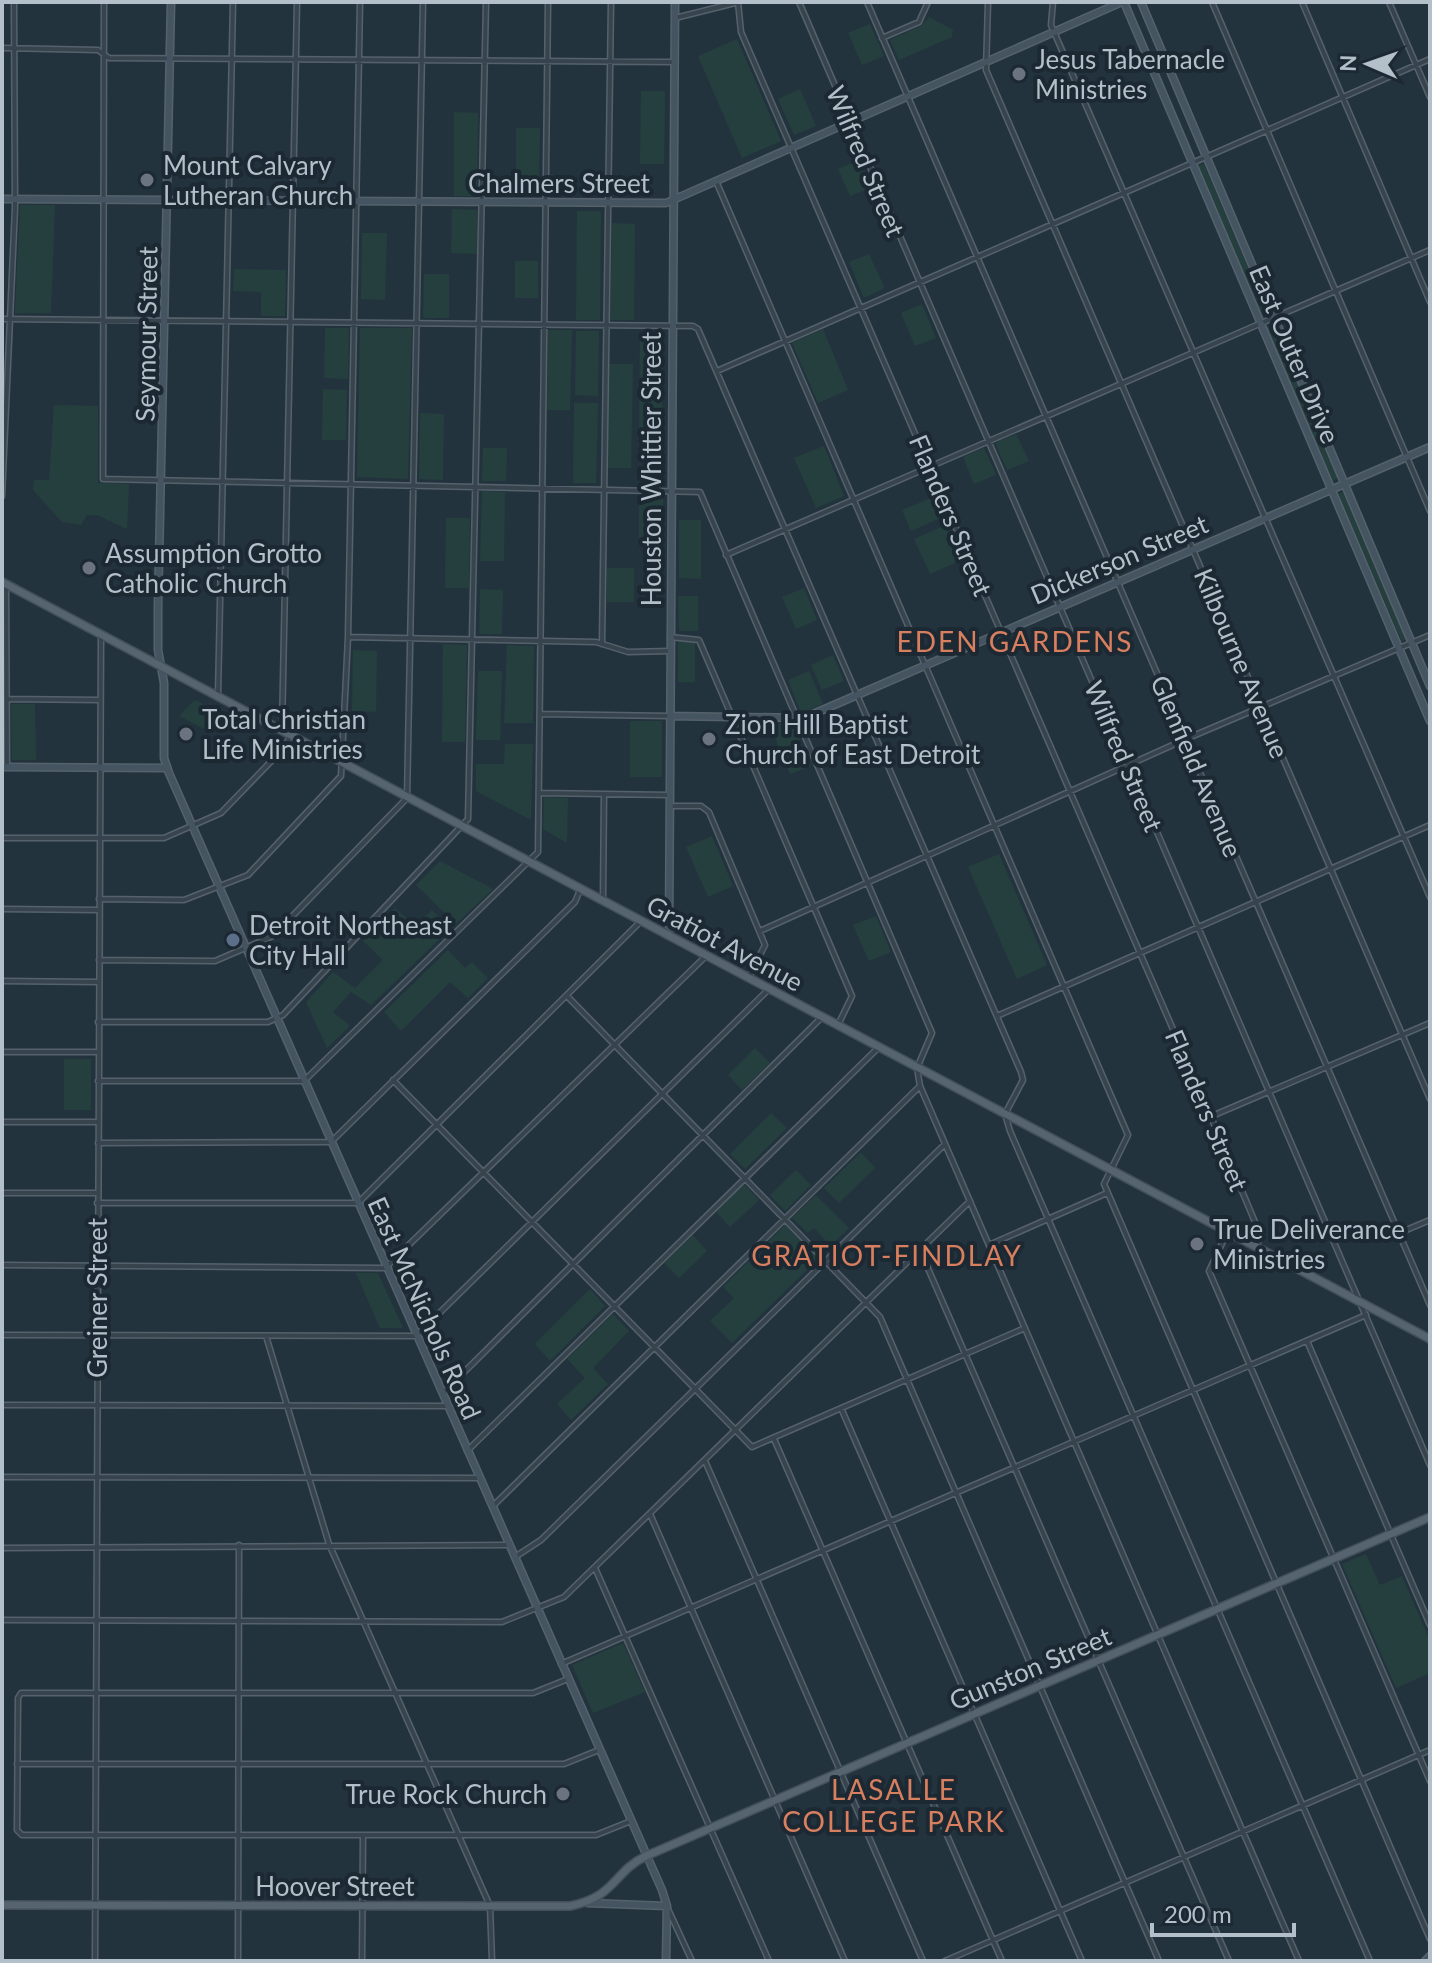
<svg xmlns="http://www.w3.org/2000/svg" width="1432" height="1963" viewBox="0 0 1432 1963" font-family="Lato,sans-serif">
  <rect width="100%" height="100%" fill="#23333e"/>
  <path fill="#253f3e" d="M929,17L953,30L952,37L899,60L890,40L922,25Z
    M870,24L884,56L862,65L848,33Z
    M737,39L781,141L742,158L698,56Z
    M800,89L816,126L794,135L778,99Z
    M641,91H665L664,164H640Z
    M454,112L478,113L477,196H454Z
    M516,128H540L539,180H516Z
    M859,160L872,187L850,196L838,169Z
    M1204,164L1266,310L1265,314H1259L1197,166Z
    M20,205H55L51,313H15Z
    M452,209L477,210V254L451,253Z
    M577,211H601L600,320H576Z
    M612,223L635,224L634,320H610Z
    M362,233H387L385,300L361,299Z
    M869,254L885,288L864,298L849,262Z
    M515,261H538V298H515Z
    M234,269L286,270L285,316H261V292L233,291Z
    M424,274H449V318H423Z
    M922,304L936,338L915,346L901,313Z
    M1272,325L1337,475L1338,478L1332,481L1266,328Z
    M325,328H349L348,379L324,378Z
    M360,328H412L408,479L357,477Z
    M823,329L848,390L818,403L792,343Z
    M548,330H572L570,410H547Z
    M576,331H599L598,396L575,395Z
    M640,338H663L662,433H639Z
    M609,364H633L631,468H608Z
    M323,389L347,390L346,440H322Z
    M574,403H598L596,483H573Z
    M54,405L98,406V483L129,484L127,529L97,515H87L81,525L62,522L33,490L34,480H49Z
    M420,413L444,414L443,480L419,479Z
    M1016,434L1029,461L1007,470L995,443Z
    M824,446L844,496L816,508L794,458Z
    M483,448H507L506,481H482Z
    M984,448L996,475L974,484L963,457Z
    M482,491L505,492L504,561H480Z
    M1345,492L1407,637L1402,642L1339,498L1338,493Z
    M639,496H663V545H639Z
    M936,496L945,516L911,531L902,510Z
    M446,518H470L469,588H445Z
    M679,520H701V579L679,578Z
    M948,524L964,559L930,574L914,539Z
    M607,568H634V602H607Z
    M804,588L817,620L796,629L782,597Z
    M480,589L503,590L502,634H479Z
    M678,596H698V631H679Z
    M678,642H695V682H678Z
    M443,644L467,645L465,742H442Z
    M507,645L534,646L533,723H504Z
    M353,650L377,651L376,712L352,711Z
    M833,655L844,681L822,690L811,665Z
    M478,671H502L500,740H476Z
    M809,671L823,704L801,713L788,680Z
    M195,700L228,718L212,733L179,716Z
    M11,704H35L36,760H12Z
    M630,721H662V777H630Z
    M769,723L793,724L811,766L790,774Z
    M505,744H533L531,820L476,791V764H504Z
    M544,797L568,798L567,843L543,829Z
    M712,836L733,886L708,897L686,847Z
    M999,854L1047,965L1017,979L968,867Z
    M440,861L493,889L456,924L416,885Z
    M395,908L415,926L432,910L450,929L371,1005L351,992L333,1012L350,1026L327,1048L306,1002L333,972L355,988L383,960L363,941Z
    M876,916L891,952L869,961L853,925Z
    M448,950L465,968L472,962L488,978L468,998L450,982L401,1031L384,1012Z
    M755,1048L770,1063L742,1090L728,1075Z
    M64,1059H91V1110H64Z
    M771,1113L787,1128L745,1169L730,1154Z
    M861,1152L875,1168L839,1203L824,1188Z
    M796,1170L811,1185L785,1211L770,1195Z
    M744,1184L759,1200L730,1227L716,1212Z
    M816,1195L849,1228L831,1246L814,1228L808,1233L792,1218Z
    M785,1225L818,1259L732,1343L710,1321L734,1298L723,1287Z
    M693,1235L707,1251L679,1278L664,1263Z
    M356,1273H378L403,1328H380Z
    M590,1289L605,1306L550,1361L535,1344Z
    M613,1314L629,1331L593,1368L608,1384L571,1420L557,1404L585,1378L567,1359Z
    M1366,1554L1380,1585L1402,1576L1430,1641V1673L1396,1688L1342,1564Z
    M623,1643L645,1692L593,1713L572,1665Z"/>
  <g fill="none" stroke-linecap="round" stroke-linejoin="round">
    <defs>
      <path id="street" d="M104,2L103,479L700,492L932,1033L917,1068L920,1086L1299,1961
        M738,2L741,32L1211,1117L1260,1234L1257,1247
        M799,2L1430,1465
        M867,2L1430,1305
        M988,2L986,70L1430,1099
        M1053,2L1051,25L1430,897
        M1212,2L1430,511
        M1302,2L1430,302
        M1389,2L1430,97
        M675,18L739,2
        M882,38L919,22L928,2
        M2,48L98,50L109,58L674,62
        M716,181L1128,1135L1104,1184L1430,1939
        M2,319L693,326L698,329L1021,1072L1023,1080L1005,1114L1010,1131L1370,1961
        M717,371L1430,59
        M2,496L15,208L14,2
        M726,555L1430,250
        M6,586L7,767
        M348,637L596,642L628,652L670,651
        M670,637L699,640L852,996L838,1025
        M602,644L611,2
        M218,695L233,2
        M7,699L100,700
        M540,714L670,716
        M282,729L297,2
        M540,793L670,795
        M670,806H701L709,812L765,945L749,977
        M2,838H164L221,813L285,747L290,736
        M99,899L184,900L248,875L341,776L348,637L360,2
        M603,899L604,794
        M2,909L99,910
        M760,931L1186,739L1430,635
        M99,960L215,961L273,936L407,798L423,2
        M2,981L99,982
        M568,997L880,1317L1159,1961
        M997,1016L1430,825
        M98,1022H268L283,1015L468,819L486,2
        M2,1052H98
        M393,1080L752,1447L1025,1328
        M98,1081H304L538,852L548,2
        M1212,1116L1430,1023
        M2,1122H98
        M98,1143L331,1142L575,902L580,890
        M2,1193H97
        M97,1203H358L641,921
        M1227,1233L1209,1271L1430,1781
        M1399,1233L1430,1220
        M989,1245L1107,1193
        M920,1250L1229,1961
        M2,1265L385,1268L706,956
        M2,1335L416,1336L769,989
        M266,1336L329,1544L490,1906L492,1961
        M1307,1341L1430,1625
        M443,1393L822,1017
        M2,1405L447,1406
        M841,1408L1082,1961
        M774,1439L1002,1961
        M467,1451L879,1047
        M705,1461L923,1961
        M2,1477L479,1478
        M494,1505L920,1086
        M650,1514L845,1961
        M2,1548L508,1545
        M515,1557L541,1540L945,1144
        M595,1568L769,1961
        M2,1620L502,1622L564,1597L970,1201
        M561,1664L1366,1315
        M568,1679L533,1693H21L18,1698L17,1830L22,1835H596L631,1821
        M17,1764H564L599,1750
        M668,1909L692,1961
        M95,1961L101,635
        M238,1961L239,1545
        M362,1961L363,1835
        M945,1961L1430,1750"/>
      <path id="secondary" d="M171,2L158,607V650L164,683V758L169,773L662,1890L667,1906L666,1961
        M1124,2L1430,721
        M1141,2L1430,686
        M2,199L666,203L1122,2
        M670,716L804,718L1430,447
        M2,767L167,768
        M669,936L675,2
        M587,1903L667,1906
        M1425,1961L1430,1956"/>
      <path id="primary" d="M2,582L1430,1339
        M2,1905L570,1906C617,1896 613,1872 646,1856L1430,1517"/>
    </defs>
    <use href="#street" stroke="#55626c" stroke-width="7"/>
    <use href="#secondary" stroke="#55626c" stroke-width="9"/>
    <use href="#primary" stroke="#43505a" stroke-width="10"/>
    <use href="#street" stroke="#37444e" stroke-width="4"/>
    <use href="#secondary" stroke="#455461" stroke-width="6"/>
    <use href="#primary" stroke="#55646e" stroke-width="7"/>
  </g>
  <g fill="#6b7280" stroke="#1c2933" stroke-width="3">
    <circle cx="1019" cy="74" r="8"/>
    <circle cx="147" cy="180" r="8"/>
    <circle cx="89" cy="568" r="8"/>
    <circle cx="186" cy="734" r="8"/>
    <circle cx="709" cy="739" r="8"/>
    <circle cx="1197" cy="1244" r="8"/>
    <circle cx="563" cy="1794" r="8"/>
  </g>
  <circle fill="#5c6f8a" stroke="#1c2933" stroke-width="3" cx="233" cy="940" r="8"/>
  <g text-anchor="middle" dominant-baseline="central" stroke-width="8" stroke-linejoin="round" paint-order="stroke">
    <g font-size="26" fill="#b3bfc9" stroke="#1c2933" text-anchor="start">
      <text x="1035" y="59">Jesus Tabernacle<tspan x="1035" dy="30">Ministries</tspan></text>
      <text x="163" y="165">Mount Calvary<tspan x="163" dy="30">Lutheran Church</tspan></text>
      <text x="105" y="553">Assumption Grotto<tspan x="105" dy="30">Catholic Church</tspan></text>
      <text x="202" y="719">Total Christian<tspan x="202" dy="30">Life Ministries</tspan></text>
      <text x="725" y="724">Zion Hill Baptist<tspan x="725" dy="30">Church of East Detroit</tspan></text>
      <text x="249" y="925">Detroit Northeast<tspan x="249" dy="30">City Hall</tspan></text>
      <text x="1213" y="1229">True Deliverance<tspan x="1213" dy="30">Ministries</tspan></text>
      <text x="547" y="1794" text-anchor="end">True Rock Church</text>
    </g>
    <g font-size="26" fill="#b3bfc9" stroke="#1c2933">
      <text transform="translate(866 161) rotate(67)">Wilfred Street</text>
      <text x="559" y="183">Chalmers Street</text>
      <text transform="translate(146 334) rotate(-89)">Seymour Street</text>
      <text transform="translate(1295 354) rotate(67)">East Outer Drive</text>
      <text transform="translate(651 469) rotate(-90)">Houston Whittier Street</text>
      <text transform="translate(951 515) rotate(67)">Flanders Street</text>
      <text transform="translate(1119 559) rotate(-23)">Dickerson Street</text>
      <text transform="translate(1242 663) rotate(67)">Kilbourne Avenue</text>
      <text transform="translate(1124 756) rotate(67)">Wilfred Street</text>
      <text transform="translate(1197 766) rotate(67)">Glenfield Avenue</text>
      <text transform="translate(725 943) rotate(28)">Gratiot Avenue</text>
      <text transform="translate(1207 1110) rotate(67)">Flanders Street</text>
      <text transform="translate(97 1298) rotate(-90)">Greiner Street</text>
      <text transform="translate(425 1308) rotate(66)">East McNichols Road</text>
      <text transform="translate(1030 1668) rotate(-23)">Gunston Street</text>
      <text x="335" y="1886">Hoover Street</text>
    </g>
    <g font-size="28" letter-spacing="2" fill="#d87f5f" stroke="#1c2933">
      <text x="1015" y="641">EDEN GARDENS</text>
      <text x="887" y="1255">GRATIOT-FINDLAY</text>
      <text x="894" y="1789">LASALLE<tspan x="894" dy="32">COLLEGE PARK</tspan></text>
    </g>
  </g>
  <rect width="1432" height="1963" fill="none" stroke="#b3bfc9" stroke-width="8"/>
  <g transform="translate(1368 64) rotate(272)" stroke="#1c2933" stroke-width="6" paint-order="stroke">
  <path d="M0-6L14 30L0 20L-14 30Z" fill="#b3bfc9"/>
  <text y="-12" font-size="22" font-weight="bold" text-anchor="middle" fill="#b3bfc9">N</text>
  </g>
  <path d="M1152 1923v12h142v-12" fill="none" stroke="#b3bfc9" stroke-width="4"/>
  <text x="1164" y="1923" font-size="24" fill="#b3bfc9" stroke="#1c2933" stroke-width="6" paint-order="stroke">200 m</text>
</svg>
